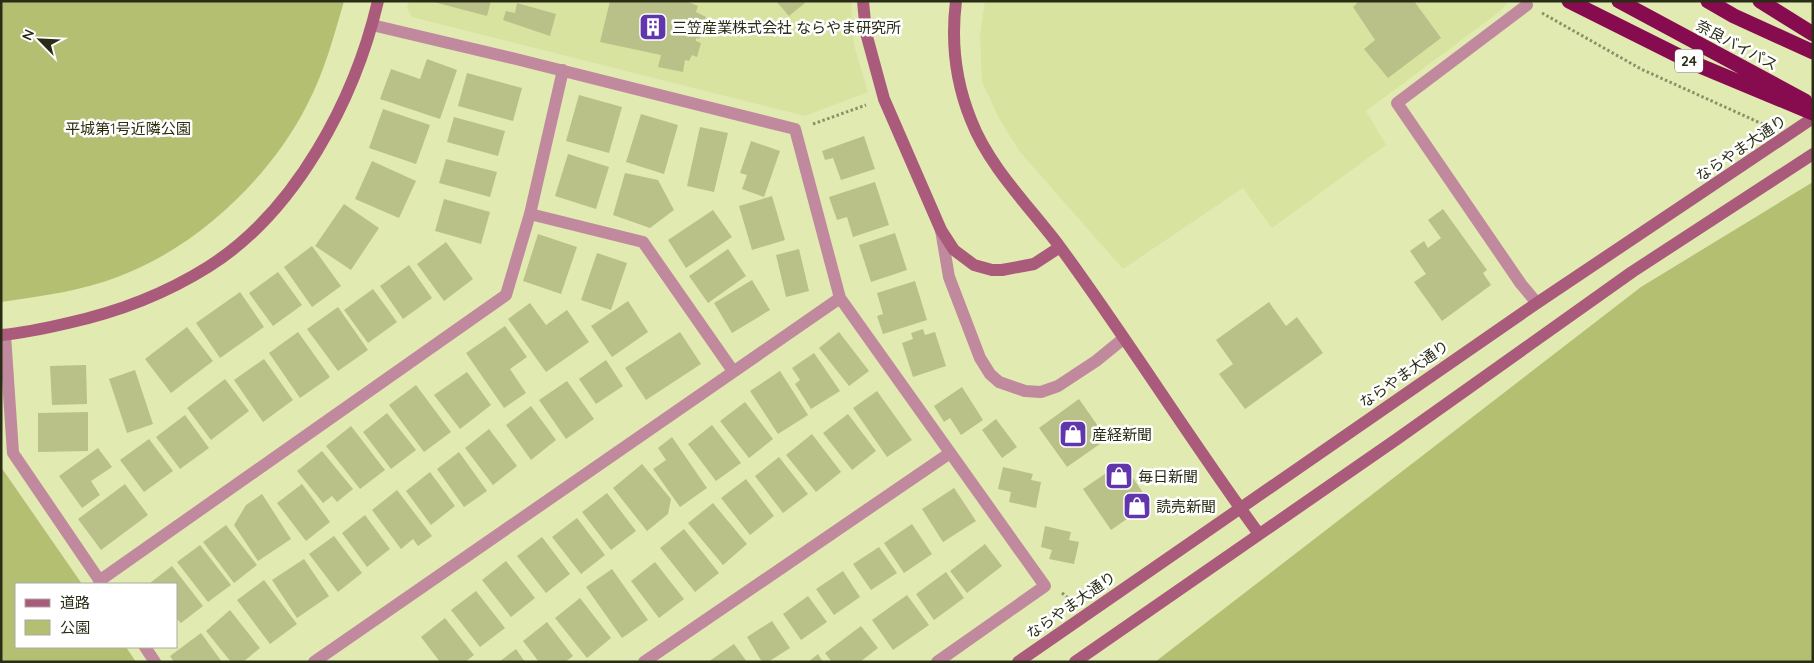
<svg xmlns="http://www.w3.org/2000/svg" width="1814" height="663" viewBox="0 0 1814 663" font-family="Quicksand,'Noto Sans JP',sans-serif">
  <rect width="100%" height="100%" fill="#e1eab0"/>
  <path fill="#d9e3a0" d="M409,1H851L854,45L868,92L805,116L412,17L407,8Z
    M985,1H1509L1499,12L1366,111L1386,145L1272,228L1243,188L1123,269L1020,152L1000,120L982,82L980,36Z"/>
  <path fill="#b5bf72" d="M1,1H344C334,36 324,73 307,105C270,178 197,247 120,276C82,291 42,296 1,302Z
    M1813,182V662H1155L1641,287Z
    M1,467L82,584H16V647H126L136,662H1Z"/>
  <path fill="#b9c188" d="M430,1H491L487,16Z
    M610,1H686L698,6L696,12L706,17L699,39L696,38V41L701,43L697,57L692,55L689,61L685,60L683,72L658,67L661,55L600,42Z
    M776,1H804L805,3L789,16Z
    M1359,1H1414L1441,38L1388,78L1364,49L1375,40L1353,7Z
    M517,3L556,14L550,36L503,20L506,11L515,13Z
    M427,59L457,70L440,119L380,99L391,69L420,79Z
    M467,73L522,88L513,121L458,106Z
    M579,95L622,107L609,153L566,141Z
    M383,109L430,125L416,164L369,148Z
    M641,114L678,125L664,174L626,162Z
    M454,117L505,131L498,156L447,142Z
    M700,127L728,133L714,192L687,186Z
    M864,136L875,169L841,180L833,158L825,160L822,151Z
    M751,141L780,151L764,197L742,189L747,175L740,173Z
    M568,154L609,167L596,209L555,196Z
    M446,159L497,172L490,197L439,183Z
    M372,161L416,181L399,218L355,199Z
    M625,173L658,180L674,210L650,228L613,215Z
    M875,182L889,225L853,237L847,217L837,220L829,197Z
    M772,196L785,240L752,250L739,206Z
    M444,199L490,212L481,244L435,231Z
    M344,204L379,228L351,270L315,246Z
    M1443,209L1487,270L1483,273L1491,285L1442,321L1414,282L1426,274L1410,251L1424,241L1428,248L1441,238L1428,220Z
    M713,210L732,237L686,268L668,240Z
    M895,233L907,270L871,282L859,245Z
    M538,234L577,247L561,294L523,281Z
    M446,242L473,279L444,301L417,264Z
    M312,246L341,286L312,307L284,267Z
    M728,249L746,276L708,303L689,276Z
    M799,249L809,291L786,297L776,255Z
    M597,253L627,263L611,310L581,300Z
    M409,265L432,298L403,319L380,286Z
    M278,272L302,305L273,326L249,293Z
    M752,280L770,310L732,333L714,303Z
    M915,281L927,320L883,334L877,316L883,314L877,293Z
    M373,289L397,322L368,343L344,310Z
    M240,292L264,327L220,358L196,323Z
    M628,301L648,332L612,357L591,326Z
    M1269,302L1286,326L1297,317L1323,353L1245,409L1219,374L1233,364L1216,340Z
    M530,303L546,325L567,310L589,342L546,372L508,319Z
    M338,307L368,350L338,371L307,329Z
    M505,326L527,357L510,369L526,393L504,408L466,353Z
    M187,327L213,361L171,393L145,359Z
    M923,329L925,335L935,332L946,366L913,377L902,343L913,339L911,333Z
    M298,332L330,377L300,398L269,353Z
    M680,332L701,364L646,400L625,368Z
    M839,332L869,371L849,386L819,348Z
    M814,353L840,391L811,409L795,384L800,380L792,368Z
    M264,359L293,400L263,422L234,380Z
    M606,360L623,386L596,404L579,379Z
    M86,365L87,404L52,405L50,366Z
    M135,370L153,424L127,433L109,379Z
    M780,371L808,415L778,434L750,391Z
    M467,372L491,405L460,429L434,395Z
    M225,379L249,411L211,440L187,408Z
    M567,381L594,419L566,439L539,400Z
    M416,385L451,432L424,452L389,405Z
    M962,387L983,420L961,435L950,418L944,422L934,406Z
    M877,391L912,440L887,457L853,408Z
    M1079,399L1107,439L1067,467L1039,428Z
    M745,402L773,439L749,458L720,421Z
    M531,406L556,440L531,460L506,425Z
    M88,412V451L38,452V413Z
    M387,413L416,450L391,469L363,432Z
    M848,414L876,451L852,470L823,433Z
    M185,415L209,448L180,469L156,437Z
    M996,419L1017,447L1002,458L982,430Z
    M712,425L741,463L716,481L688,444Z
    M351,426L385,470L360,489L326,446Z
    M489,429L517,466L493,485L465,448Z
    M812,434L841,472L816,492L786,455Z
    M672,437L707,488L680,507L653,469L666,460L658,448Z
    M149,439L173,471L144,492L120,460Z
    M98,448L112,467L91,481L100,495L82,508L59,476Z
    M322,451L353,489L337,502L332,496L323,503L297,471Z
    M459,452L487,491L464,507L437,469Z
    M779,457L808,494L783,513L755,476Z
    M1122,462L1150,503L1111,530L1083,489Z
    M642,464L671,499L668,514L647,531L613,488Z
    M1003,467L1033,474L1031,480L1041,482L1036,508L1009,502L1011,492L998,489Z
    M430,472L455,506L431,525L406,491Z
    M746,479L774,516L750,535L721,498Z
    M125,484L148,515L101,550L78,519Z
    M302,484L330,522L306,541L277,503Z
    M954,488L976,521L943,542L922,509Z
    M397,490L432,536L418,546L413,539L401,549L372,510Z
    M607,493L636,531L611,550L582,512Z
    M262,494L291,539L258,561L234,525L246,505Z
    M713,503L747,544L723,565L688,523Z
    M365,515L390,549L367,567L342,533Z
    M577,518L605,555L581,574L552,537Z
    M912,524L932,554L904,573L884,543Z
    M226,525L257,565L234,583L203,542Z
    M1045,526L1071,532L1069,540L1079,542L1074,564L1049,559L1052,550L1041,547Z
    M684,529L719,573L695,592L660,548Z
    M334,536L362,573L338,592L309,554Z
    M542,537L570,574L546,593L517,556Z
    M985,544L1002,566L967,593L950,571Z
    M200,545L231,585L208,602L177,562Z
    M879,547L897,573L871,590L853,564Z
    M304,559L329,596L297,618L272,580Z
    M506,561L535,598L511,617L482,580Z
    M655,562L684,599L659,618L631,581Z
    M172,566L203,606L181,623L176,618V584L150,583Z
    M612,569L648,620L622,638L586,587Z
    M843,571L860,597L834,615L816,589Z
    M946,572L964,598L934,620L916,594Z
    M264,580L297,624L270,644L237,600Z
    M476,591L505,628L480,647L451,610Z
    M907,595L929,625L893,650L872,620Z
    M808,596L827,622L801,640L783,614Z
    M580,598L611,638L587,658L555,618Z
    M230,610L260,648L243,662H231L206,631Z
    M445,618L474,655L465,662H440L421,637Z
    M772,621L790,648L768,662H762L747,637Z
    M547,622L573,656L565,662H539L523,641Z
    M861,626L878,648L860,662H832L825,653Z
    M201,633L222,662H174L170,656Z
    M734,644L747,662H708Z
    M516,649L525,662H499Z
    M818,654L823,662H808Z"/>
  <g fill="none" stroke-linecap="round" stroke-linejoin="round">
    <path stroke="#8b9167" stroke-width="3" stroke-dasharray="2.5 2.5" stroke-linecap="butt" d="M1542,13L1641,69L1767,126
      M813,124L866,105
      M1062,593L1071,600"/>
    <path stroke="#c0899d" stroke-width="12" d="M1527,5L1397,103L1521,284L1537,303"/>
    <path stroke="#c0899d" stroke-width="12" d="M372,25L516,59L795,129L840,298L1045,586L937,662
      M530,214L643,242L733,371
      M941,230L949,277L980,358L990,374L999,382L1025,391L1041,392L1058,386L1096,361L1123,339
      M5,335L13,453L102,584
      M99,581L506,295L530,214L563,70
      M145,647L155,662
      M314,662L840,298
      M644,662L950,453"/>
    <path stroke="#aa5b7c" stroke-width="12" d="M863,1L866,33L884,99L941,230L954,250L974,265L992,270H1002L1034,264L1060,247
      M956,1C951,41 956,83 971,120C989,167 1030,207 1060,247C1129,341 1190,440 1259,534
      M1,335C23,333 47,328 68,323C118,312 165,294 208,267C296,212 355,99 378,1
      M1018,662L1537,303L1813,118
      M1075,662L1397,439L1632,272L1813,154"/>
    <path stroke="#870c4f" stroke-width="15" d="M1569,1L1693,63L1813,113
      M1619,1L1805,101
      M1708,1L1734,16L1813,52
      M1760,1L1813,34"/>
  </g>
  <defs>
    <symbol id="building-square" viewBox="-11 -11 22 22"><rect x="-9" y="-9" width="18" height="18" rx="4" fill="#6136ad" stroke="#fff"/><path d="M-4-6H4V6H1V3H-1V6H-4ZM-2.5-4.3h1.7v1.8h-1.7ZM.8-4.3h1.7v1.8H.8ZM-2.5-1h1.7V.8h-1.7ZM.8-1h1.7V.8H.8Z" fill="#fff"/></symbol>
    <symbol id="shop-square" viewBox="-11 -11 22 22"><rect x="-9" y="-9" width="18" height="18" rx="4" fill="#6136ad" stroke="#fff"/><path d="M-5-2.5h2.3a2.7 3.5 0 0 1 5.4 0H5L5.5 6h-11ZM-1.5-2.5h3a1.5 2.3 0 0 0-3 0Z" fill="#fff"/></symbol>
  </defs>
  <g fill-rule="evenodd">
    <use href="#building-square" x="637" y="11" width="32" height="32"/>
    <use href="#shop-square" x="1057" y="418" width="32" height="32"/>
    <use href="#shop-square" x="1103" y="460" width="32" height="32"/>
    <use href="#shop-square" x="1121" y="490" width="32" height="32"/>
  </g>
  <g text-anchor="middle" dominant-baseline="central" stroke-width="5" stroke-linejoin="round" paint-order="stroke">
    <rect fill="#fff" stroke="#6a6c5c" stroke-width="1" x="1675" y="49.5" width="28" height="23" rx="4"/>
    <g font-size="14" font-weight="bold" fill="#2a2d16">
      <text x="1689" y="61">24</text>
    </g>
    <g font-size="15" fill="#2a2d16" stroke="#fff" text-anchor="start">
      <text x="672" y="27">三笠産業株式会社 ならやま研究所</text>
      <text x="1092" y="434">産経新聞</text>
      <text x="1138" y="476">毎日新聞</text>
      <text x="1156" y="506">読売新聞</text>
    </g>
    <g font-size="15" fill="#2a2d16" stroke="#fff">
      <text transform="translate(1737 45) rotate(28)">奈良バイパス</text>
      <text transform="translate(1741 148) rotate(-34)">ならやま大通り</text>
      <text transform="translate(1404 374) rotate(-35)">ならやま大通り</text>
      <text transform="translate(1071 605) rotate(-35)">ならやま大通り</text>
    </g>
    <g font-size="15" fill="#2a2d0b" stroke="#fff">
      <text x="128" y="128">平城第1号近隣公園</text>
    </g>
  </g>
  <rect width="1814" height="663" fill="none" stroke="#2a2d16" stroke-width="5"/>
  <rect x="15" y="583" width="162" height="65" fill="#ffffff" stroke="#aaaba2"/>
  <rect x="25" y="599" width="25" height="8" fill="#aa5b7c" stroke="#aaaba2"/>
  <text x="60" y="608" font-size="15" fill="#2a2d16">道路</text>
  <rect x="25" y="620" width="25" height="15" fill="#b5bf72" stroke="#aaaba2"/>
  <text x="60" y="633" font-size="15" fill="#2a2d16">公園</text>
  <g transform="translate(40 40) rotate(294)" stroke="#ffffff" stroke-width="4" paint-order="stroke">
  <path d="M0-4L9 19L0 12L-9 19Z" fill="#2a2d16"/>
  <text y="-8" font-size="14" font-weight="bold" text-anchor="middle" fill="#2a2d16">N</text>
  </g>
</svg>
